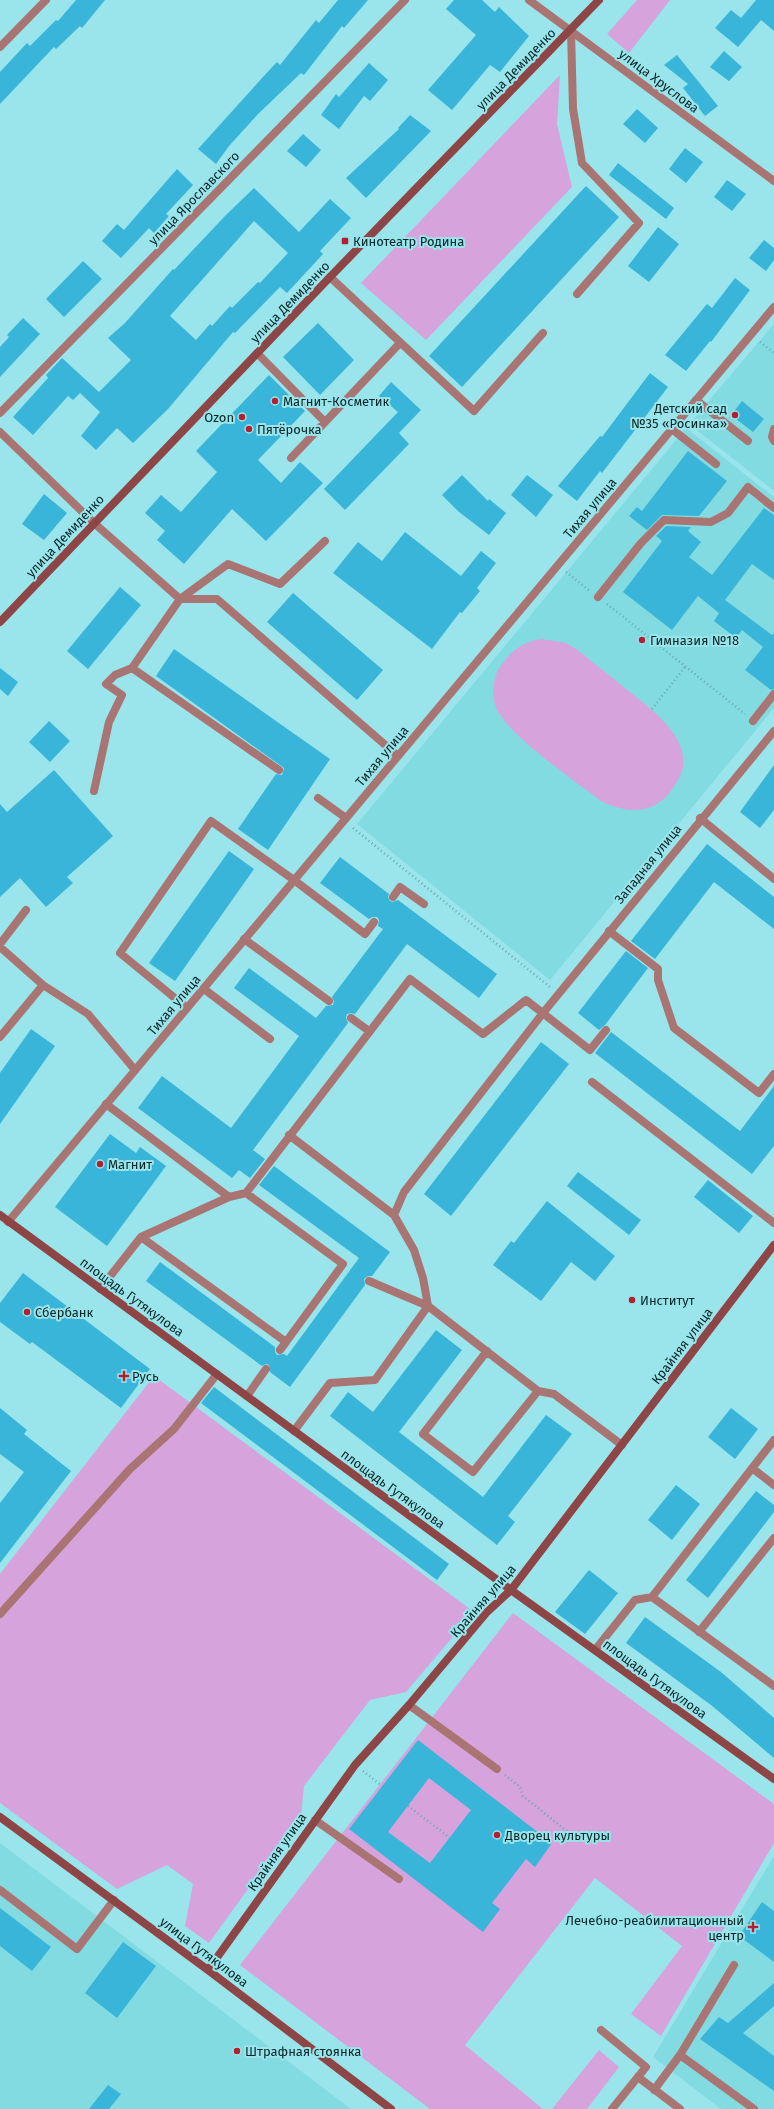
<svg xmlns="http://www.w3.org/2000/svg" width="774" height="2109" viewBox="0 0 774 2109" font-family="'Fira Sans',sans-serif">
  <rect width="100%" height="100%" fill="#99e5eb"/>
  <path fill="#83dbe2" d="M774,324V491L689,424Z
    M686,428L774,497V708L550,980L357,824Z
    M0,1843L126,1938L351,2109H0Z
    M774,1856V2109H721L653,2057Z"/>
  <path fill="#d6a3dd" d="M637,0H670L629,53L607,34Z
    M560,75L557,124L572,187L426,340L361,283Z
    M542,639L566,643L579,651C594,663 610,676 626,689C654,711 703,746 675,785C671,791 667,797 661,801C642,815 622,811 601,801C575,781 509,736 496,708C491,695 493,675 502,664C512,650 524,641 542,639Z
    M154,1376L474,1612L406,1692L370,1700L304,1786L301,1816L209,1943L185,1926L193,1884L167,1865L117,1889L0,1803V1574Z
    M513,1613L774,1804V1843L661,2036L631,2014L682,1946L595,1878L465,2045L543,2109H430L240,1965Z
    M599,2050L619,2067L587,2109H552Z"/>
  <path fill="#39b5d9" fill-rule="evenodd" d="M76,0H105L82,28L80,26L56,49L54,47L0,104V72L27,43L30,46L56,20L58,21Z
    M338,0H368L344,28L342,26L304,75L301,73L258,114L229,146L216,164L198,149L262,78L277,62L280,65L316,20L319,23Z
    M454,0H482L495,12L499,7L529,36L500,72L490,65L452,110L428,90L476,35L446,9Z
    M756,0H774V31L761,20L738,47L715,28L731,10L741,18Z
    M724,51L742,67L729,81L710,67Z
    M677,55L718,106L705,116L683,88L688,84L664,65Z
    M369,63L388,80L370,101L364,96L339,129L321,115L336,94L339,97Z
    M637,109L658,128L645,143L623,124Z
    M410,115L431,131L366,198L346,178L399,129L398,128Z
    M303,134L321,150L306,167L287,151Z
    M685,148L703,162L686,183L669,169Z
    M618,163L674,208L666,219L609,175Z
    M177,169L193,185L166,214L169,216L154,233L149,228L121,258L102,241L117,224L124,230Z
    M727,180L746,194L732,211L714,197Z
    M586,186L619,217L462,387L429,356Z
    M254,188L299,232L330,199L351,218L320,251L323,254L287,293L280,287L235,333L233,332L168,409L133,443L117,428L96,450L81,436L100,412L80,393L73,400L68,396L33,435L13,417L48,378L46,375L62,358L99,392L131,360L108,338L125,323L173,269L174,270L225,216ZM254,221L288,253L260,283L258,282L232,308L230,306L212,326L210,324L196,340L170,316Z
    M658,227L679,244L649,282L628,266Z
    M764,240L774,248V260L766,271L749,258Z
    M83,261L102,279L64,317L46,299Z
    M735,278L750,290L711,342L710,341L686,371L665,355L707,304L712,308Z
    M23,318L40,334L0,377V347L9,337L7,335Z
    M318,323L354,360L320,395L283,357Z
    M650,373L668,387L602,473L600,471L577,501L558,486L600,436L602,437Z
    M269,375L305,411L258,460L281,483L300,462L323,483L266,541L232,509L184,564L157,540L165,531L145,513L161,495L181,512L217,472L196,451Z
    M391,382L421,410L399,433L409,444L345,510L324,489L398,412L379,396Z
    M742,401L764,419L753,432L731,415Z
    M688,451L727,481L699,516L662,515L647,530L629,516L637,507L642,511Z
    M462,475L488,501L489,499L506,513L489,535L459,512L442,495Z
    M527,475L553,495L536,517L511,495Z
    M44,494L67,513L44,540L22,524Z
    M764,508L774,515V580L752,564L725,600L772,635L774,633V689L771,690L745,670L763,647L742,630L736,638L714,621L719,613L698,596L672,630L623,592L662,541L656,536L666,526L691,527L688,531L701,542L689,557L712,575Z
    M405,532L461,576L481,551L496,563L477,588L480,591L462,613L460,612L432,649L333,573L358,542L382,561Z
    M120,587L141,605L88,669L67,651Z
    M293,593L383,670L357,700L267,622Z
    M174,649L330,759L268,850L238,829L276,774L282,775L284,768L156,676Z
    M0,668L18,682L8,696L0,689Z
    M49,721L70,741L50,762L29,742Z
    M774,765V810L760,828L740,812Z
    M54,770L113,836L67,877L73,883L46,907L20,878L0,897V804L7,812Z
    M707,844L774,897V929L714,882L655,959L631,941Z
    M229,851L254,869L175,981L149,963Z
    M340,857L389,894L388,897L390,901L393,902L398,900L497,974L479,998L407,944L355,1014L351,1013L347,1014L346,1018L348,1023L253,1150L265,1159L250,1178L239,1170L232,1178L138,1108L162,1076L231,1128L299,1036L234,988L249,968L316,1018L326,1006L333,1005L334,1001L332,997L383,929L378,926L379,920L377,917H372L369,919L320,883Z
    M626,951L648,968L605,1025L599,1030L578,1013Z
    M31,1029L55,1046L0,1124V1073Z
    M611,1032L740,1131L774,1086V1146L752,1174L595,1053Z
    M541,1042L569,1064L451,1216L424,1194Z
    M110,1134L136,1153L140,1147L166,1166L107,1246L55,1207Z
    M274,1166L390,1252L372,1276H368L364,1279L365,1285L290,1387L270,1372L269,1365L266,1364L262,1366L146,1281L160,1262L275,1347V1352L277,1355L284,1354L287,1356L359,1258L259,1185Z
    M578,1172L641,1220L629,1235L567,1186Z
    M708,1180L753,1216L739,1233L694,1197Z
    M547,1201L615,1256L595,1281L571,1262L541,1301L493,1265L511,1241L514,1243Z
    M23,1273L150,1369L121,1408L32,1342L30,1344L0,1322V1303Z
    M436,1330L462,1350L399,1432L483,1497L546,1415L572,1434L508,1516L515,1522L497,1545L330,1416L348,1392L373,1412Z
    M214,1387L449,1564L437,1580L201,1403Z
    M0,1408L27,1430L24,1434L71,1471L0,1563V1503L24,1472L0,1454Z
    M731,1408L758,1429L735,1459L708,1437Z
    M676,1485L700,1504L672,1540L648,1520Z
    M756,1491L774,1505V1512L708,1598L686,1580Z
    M589,1570L618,1593L585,1634L555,1612Z
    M645,1617L721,1672L774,1718V1758L711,1705L626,1643Z
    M418,1740L552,1843L535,1867L526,1859L492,1903L500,1909L483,1932L349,1829ZM429,1778L471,1810L430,1863L388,1832Z
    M762,1902L774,1911V1962L739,1936Z
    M0,1908L51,1947L32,1971L0,1946Z
    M123,1942L156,1966L117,2018L85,1993Z
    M774,1983V2006L743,2033L774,2056V2091L700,2039L719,2017L728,2023Z
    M108,2085L121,2094L109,2109H89Z"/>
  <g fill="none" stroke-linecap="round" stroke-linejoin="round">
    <path stroke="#6baaaf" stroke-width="2.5" stroke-dasharray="1 3" stroke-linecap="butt" d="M760,342L774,353
      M566,572L590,591
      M607,604L745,714
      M652,709L685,667
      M353,828L550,987
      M363,1771L382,1786
      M505,1775L520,1787L523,1796L578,1840
      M408,1806L450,1838"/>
    <path stroke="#a97573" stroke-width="8" d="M571,30L573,109L582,163L639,223L577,294
      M330,277L474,411L543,333
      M257,353L325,422
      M696,400L748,441
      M672,429L716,464
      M774,429L772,437L774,441
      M291,458L400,343
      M94,523L180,599H217L398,756
      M598,597L641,543L664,520L711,522L728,513L748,487L774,508
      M753,721L774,694
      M279,770L132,668L180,599L228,564L280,584L325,541
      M94,791L109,722L122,695L106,684L115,675L132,668
      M318,798L346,818
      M700,818L774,879
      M393,897L400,887L424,904
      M609,931L658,969V980L674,1028L759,1093L774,1074
      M244,939L329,1001
      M0,944L26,910
      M0,947L43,985
      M204,989L270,1039
      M187,1008L120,953L211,821L294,880L365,934L374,922
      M351,1018L369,1031
      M0,1037L43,985L88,1014L135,1070
      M592,1082L774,1223
      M106,1104L229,1197
      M289,1135L394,1215
      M141,1237L286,1342L343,1264L246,1193
      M369,1281L428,1306
      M100,1289L141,1237L229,1197L246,1193L410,979L483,1034L526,1000L590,1050L606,1030
      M428,1306L423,1278L414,1250L394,1215L404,1192L543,1013
      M280,1350L286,1342
      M487,1351L423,1434L473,1472L538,1391
      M247,1396L266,1369
      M294,1431L330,1383L375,1380L428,1306L538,1391L554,1394L622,1445
      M752,1468L774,1485
      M652,1597L774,1440
      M0,1614L130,1469L174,1429L217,1374
      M699,1632L774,1538
      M595,1650L635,1600L652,1597L774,1686
      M409,1705L497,1769
      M315,1820L399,1879
      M0,1890L77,1949L114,1900
      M680,2055L734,1965
      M638,2077L680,2109
      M654,2090L680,2055L754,2109"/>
    <path stroke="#a97573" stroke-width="8" d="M529,0L774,181
      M0,47L46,0
      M0,413L405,0
      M0,432L94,523
      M543,1013L774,731
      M8,1222L774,307
      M601,2030L646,2067L612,2109"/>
    <path stroke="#8e4545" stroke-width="8" d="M0,622L330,277L599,0
      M0,1215L511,1590L774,1779
      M0,1817L208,1970L391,2109
      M208,1970L355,1765L409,1705L487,1612L511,1590L774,1245"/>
  </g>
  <g fill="#b32130" stroke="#99e5eb" stroke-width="1.5">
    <rect x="341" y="237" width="8" height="8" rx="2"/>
    <circle cx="275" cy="401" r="4"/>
    <circle cx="735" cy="415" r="4"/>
    <circle cx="242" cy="417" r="4"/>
    <circle cx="249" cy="429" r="4"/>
    <circle cx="642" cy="640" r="4"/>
    <circle cx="100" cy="1164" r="4"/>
    <circle cx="632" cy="1300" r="4"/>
    <circle cx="27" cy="1312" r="4"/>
    <path d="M122 1370h4v4h4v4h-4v4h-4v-4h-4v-4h4z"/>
    <circle cx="497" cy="1835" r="4"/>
    <path d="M751 1921h4v4h4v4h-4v4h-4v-4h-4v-4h4z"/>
    <circle cx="237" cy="2051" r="4"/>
  </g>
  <g text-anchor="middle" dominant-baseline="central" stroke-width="4" stroke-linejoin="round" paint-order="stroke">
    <g font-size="13" fill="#042628" stroke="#99e5eb">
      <text transform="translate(516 69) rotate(-46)">улица Демиденко</text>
      <text transform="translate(659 81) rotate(37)">улица Хруслова</text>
      <text transform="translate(194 198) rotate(-46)">улица Ярославского</text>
      <text transform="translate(290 302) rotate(-46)">улица Демиденко</text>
      <text transform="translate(590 508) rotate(-50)">Тихая улица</text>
      <text transform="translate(65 536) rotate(-47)">улица Демиденко</text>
      <text transform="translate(382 756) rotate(-50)">Тихая улица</text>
      <text transform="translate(648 864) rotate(-51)">Западная улица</text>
      <text transform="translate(174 1005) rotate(-50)">Тихая улица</text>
      <text transform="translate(132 1297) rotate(36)">площадь Гутякулова</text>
      <text transform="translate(682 1346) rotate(-53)">Крайняя улица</text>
      <text transform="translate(393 1489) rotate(36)">площадь Гутякулова</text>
      <text transform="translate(483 1601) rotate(-49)">Крайняя улица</text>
      <text transform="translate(655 1679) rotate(36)">площадь Гутякулова</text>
      <text transform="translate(277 1852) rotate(-55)">Крайняя улица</text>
      <text transform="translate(204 1952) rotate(37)">улица Гутякулова</text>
    </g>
    <g font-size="13" fill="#042628" stroke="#99e5eb" text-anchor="start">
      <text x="353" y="241">Кинотеатр Родина</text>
      <text x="283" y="401">Магнит-Косметик</text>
      <text x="727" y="408" text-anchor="end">Детский сад<tspan x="727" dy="15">№35 «Росинка»</tspan></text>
      <text x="234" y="417" text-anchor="end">Ozon</text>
      <text x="257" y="429">Пятёрочка</text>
      <text x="650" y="640">Гимназия №18</text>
      <text x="108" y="1164">Магнит</text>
      <text x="640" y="1300">Институт</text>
      <text x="35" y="1312">Сбербанк</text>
      <text x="132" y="1376">Русь</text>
      <text x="505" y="1835">Дворец культуры</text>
      <text x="744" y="1920" text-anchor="end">Лечебно-реабилитационный<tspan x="744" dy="15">центр</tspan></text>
      <text x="245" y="2051">Штрафная стоянка</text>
    </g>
  </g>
</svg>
